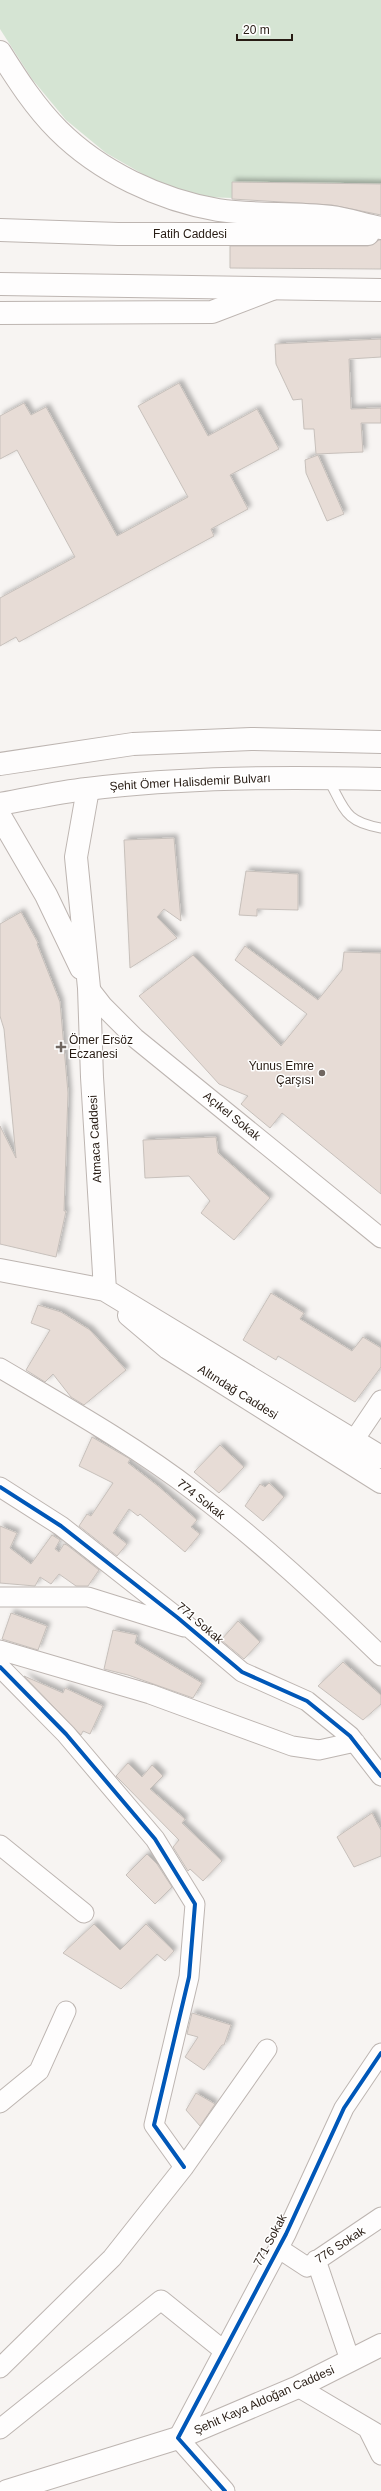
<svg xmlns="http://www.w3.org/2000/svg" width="381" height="2491" viewBox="0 0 381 2491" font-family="Helvetica,sans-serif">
  <defs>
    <filter id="shadow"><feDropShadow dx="3.5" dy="-3.5" stdDeviation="2" flood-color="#0004"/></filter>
  </defs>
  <rect width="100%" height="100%" fill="#f7f4f2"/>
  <path fill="#d5e4d3" d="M0,0H381V203L203,197L155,181L106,153L66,120L32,79L0,29Z"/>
  <path fill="#e7dcd6" stroke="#c7c0bb" filter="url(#shadow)" d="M232,182L381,184V215L332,205L232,199Z
    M379,240H381V269L230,268V246H368Z
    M381,339V357L349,359L351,409L381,408V423H361L363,452L316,454L314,429H304L302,399L293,400L276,364L275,344Z
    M179,383L208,436L257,409L279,449L230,475L248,509L211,529L214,536L19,642L16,637L0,646V598L75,557L17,450L0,459V416L24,403L31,415L46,407L117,536L188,497L138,406Z
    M318,455L344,514L327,521L306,473L305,460Z
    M174,838L181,921L164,909L157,917L177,938L130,968L124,840Z
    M246,871L298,874V910L257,909V916L239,915Z
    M21,912L38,943L37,944L60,1002L68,1093L64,1211H66L56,1257L0,1244V1126L16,1158L4,1029L0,1016V924Z
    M245,946L318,1000L342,970L344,952L381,953V1194L282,1113L270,1128L241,1104L248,1096L219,1084L139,996L193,955L281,1046L307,1014L235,960Z
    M216,1137L218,1153L270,1198L234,1240L201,1213L210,1201L189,1176L145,1178L143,1140Z
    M271,1293L304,1313L300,1319L352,1351L363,1337L381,1348V1367L355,1402L278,1356L276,1360L243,1340Z
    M38,1305L61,1312L90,1330L126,1370L84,1405L71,1397L53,1374L45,1382L26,1370L50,1330L31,1323Z
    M92,1437L130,1459L128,1463L158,1486L197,1520L191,1527L200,1534L185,1552L140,1514L138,1516L129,1509L113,1533L127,1544L117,1556L79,1526L87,1514L91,1516L113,1483L79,1466Z
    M220,1445L244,1467L219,1493L194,1472Z
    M269,1483L284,1497L263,1521L245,1506L260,1484L265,1487Z
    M0,1526L17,1533L10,1548L31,1564L52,1535L60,1540L55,1549L59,1552L64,1544L67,1545L99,1570L88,1586H76L59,1574L51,1584L40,1577L35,1586L0,1583Z
    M11,1613L47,1626L38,1650L2,1639Z
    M238,1621L260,1642L244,1659L221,1640Z
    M113,1630L137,1635L135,1643L202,1683L193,1698L128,1675L104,1669Z
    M343,1662L381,1695V1704L363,1720L318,1686Z
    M24,1676L63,1693L65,1688L103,1706L90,1734L83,1731L81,1735Z
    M128,1763L142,1777L152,1765L163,1776L150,1789L185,1819L182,1823L222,1861L203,1881L190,1869L188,1871L173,1847L179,1840L116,1776Z
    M372,1813L381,1830V1856L354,1867L337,1837Z
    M147,1854L157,1864L172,1887L155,1904L126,1875Z
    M94,1924L120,1950L146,1924L174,1951L165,1961L157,1954L121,1989L63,1953Z
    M192,2013L231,2025L224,2045H222L204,2070L185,2057L198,2037L187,2034Z
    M196,2093L215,2104L200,2126L186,2110Z"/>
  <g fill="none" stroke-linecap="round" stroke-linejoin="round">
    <defs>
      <path id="service" d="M328,779C345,809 344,822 381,828"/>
      <path id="minor" d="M89,988L103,1006L135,1038L381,1238
        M0,1368C66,1407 134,1445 195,1492C260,1541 322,1599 381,1656
        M354,1440L381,1400
        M0,1487L61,1526L178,1618L242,1672L307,1701L350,1736L381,1776
        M0,1597H88L184,1627
        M0,1650L150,1694L292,1746L319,1750L355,1742
        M0,1667L66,1734L155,1839L195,1904L189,1977L154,2125L184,2167
        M0,1845L84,1913
        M0,2103L39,2071L66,2011
        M278,2248L307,2267L381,2217
        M316,2260L350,2360
        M0,2368L112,2258L184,2167L267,2049
        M298,2387L381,2436
        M0,2429L161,2300L223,2350
        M368,2429L381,2455
        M225,2491L178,2438L286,2234L344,2108L381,2053"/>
      <path id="tertiary" d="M7,2491L178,2438L298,2387L381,2345"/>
      <path id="secondary" d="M0,313L212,312L272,289
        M88,789L76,857L89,988L92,1077L105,1290
        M0,816L46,895L81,968
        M0,1270L105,1290L381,1457
        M129,1315L168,1348L381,1482"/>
      <path id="primary" d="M0,52C17,79 35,107 58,130C100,172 160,200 218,210C256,216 293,212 331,217C347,219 365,225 381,228
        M0,230L118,234H368
        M0,284L381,290
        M0,764L133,744L251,739L381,742
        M0,804C29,799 58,792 87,789C184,777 283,777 381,779"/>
    </defs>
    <use href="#service" stroke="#bdb5b1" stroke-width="11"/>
    <use href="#minor" stroke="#bdb5b1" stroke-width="21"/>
    <use href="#tertiary" stroke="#bdb5b1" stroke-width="24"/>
    <use href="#secondary" stroke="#bdb5b1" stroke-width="24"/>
    <use href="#primary" stroke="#bdb5b1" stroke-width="24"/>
    <use href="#service" stroke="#fefdfd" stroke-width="9"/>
    <use href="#minor" stroke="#fefdfd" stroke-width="19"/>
    <use href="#tertiary" stroke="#fefdfd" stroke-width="22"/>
    <use href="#secondary" stroke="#fefdfd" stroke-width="22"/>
    <use href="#primary" stroke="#fefdfd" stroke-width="22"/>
    <defs>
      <path id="cycleway" d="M0,1487L61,1526L178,1618L242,1672L307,1701L350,1736L381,1776
        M0,1667L66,1734L155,1839L195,1904L189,1977L154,2125L184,2167
        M225,2491L178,2438L286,2234L344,2108L381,2053"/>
    </defs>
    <use href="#cycleway" stroke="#fff" stroke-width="6"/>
    <use href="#cycleway" stroke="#0057b8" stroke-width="4"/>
  </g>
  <g fill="#706761" stroke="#fff" stroke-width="1.5">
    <path d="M59 1041h4v4h4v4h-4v4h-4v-4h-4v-4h4z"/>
    <circle cx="322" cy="1073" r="4"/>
  </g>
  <g text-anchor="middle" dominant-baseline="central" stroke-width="3" stroke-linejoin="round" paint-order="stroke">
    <g font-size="12" fill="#271b13" stroke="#fff">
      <text x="190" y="234">Fatih Caddesi</text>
      <text transform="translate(190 782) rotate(-3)">Şehit Ömer Halisdemir Bulvarı</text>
      <text transform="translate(232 1116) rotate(39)">Açıkel Sokak</text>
      <text transform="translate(95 1139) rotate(-93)">Atmaca Caddesi</text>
      <text transform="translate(238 1392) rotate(32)">Altındağ Caddesi</text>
      <text transform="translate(201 1499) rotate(38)">774 Sokak</text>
      <text transform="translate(200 1623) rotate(40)">771 Sokak</text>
      <text transform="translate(270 2240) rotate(-62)">771 Sokak</text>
      <text transform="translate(340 2245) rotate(-33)">776 Sokak</text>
      <text transform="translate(264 2400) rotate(-24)">Şehit Kaya Aldoğan Caddesi</text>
    </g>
    <g font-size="12" fill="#271b13" stroke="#fff" text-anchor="start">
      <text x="69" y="1040">Ömer Ersöz<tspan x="69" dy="14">Eczanesi</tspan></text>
      <text x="314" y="1066" text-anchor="end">Yunus Emre<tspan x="314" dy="14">Çarşısı</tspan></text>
    </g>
  </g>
  <path d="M237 34v6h55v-6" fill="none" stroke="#271b13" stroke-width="2"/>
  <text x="243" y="34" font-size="12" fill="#271b13" stroke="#ffffff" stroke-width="3" paint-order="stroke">20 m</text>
</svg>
